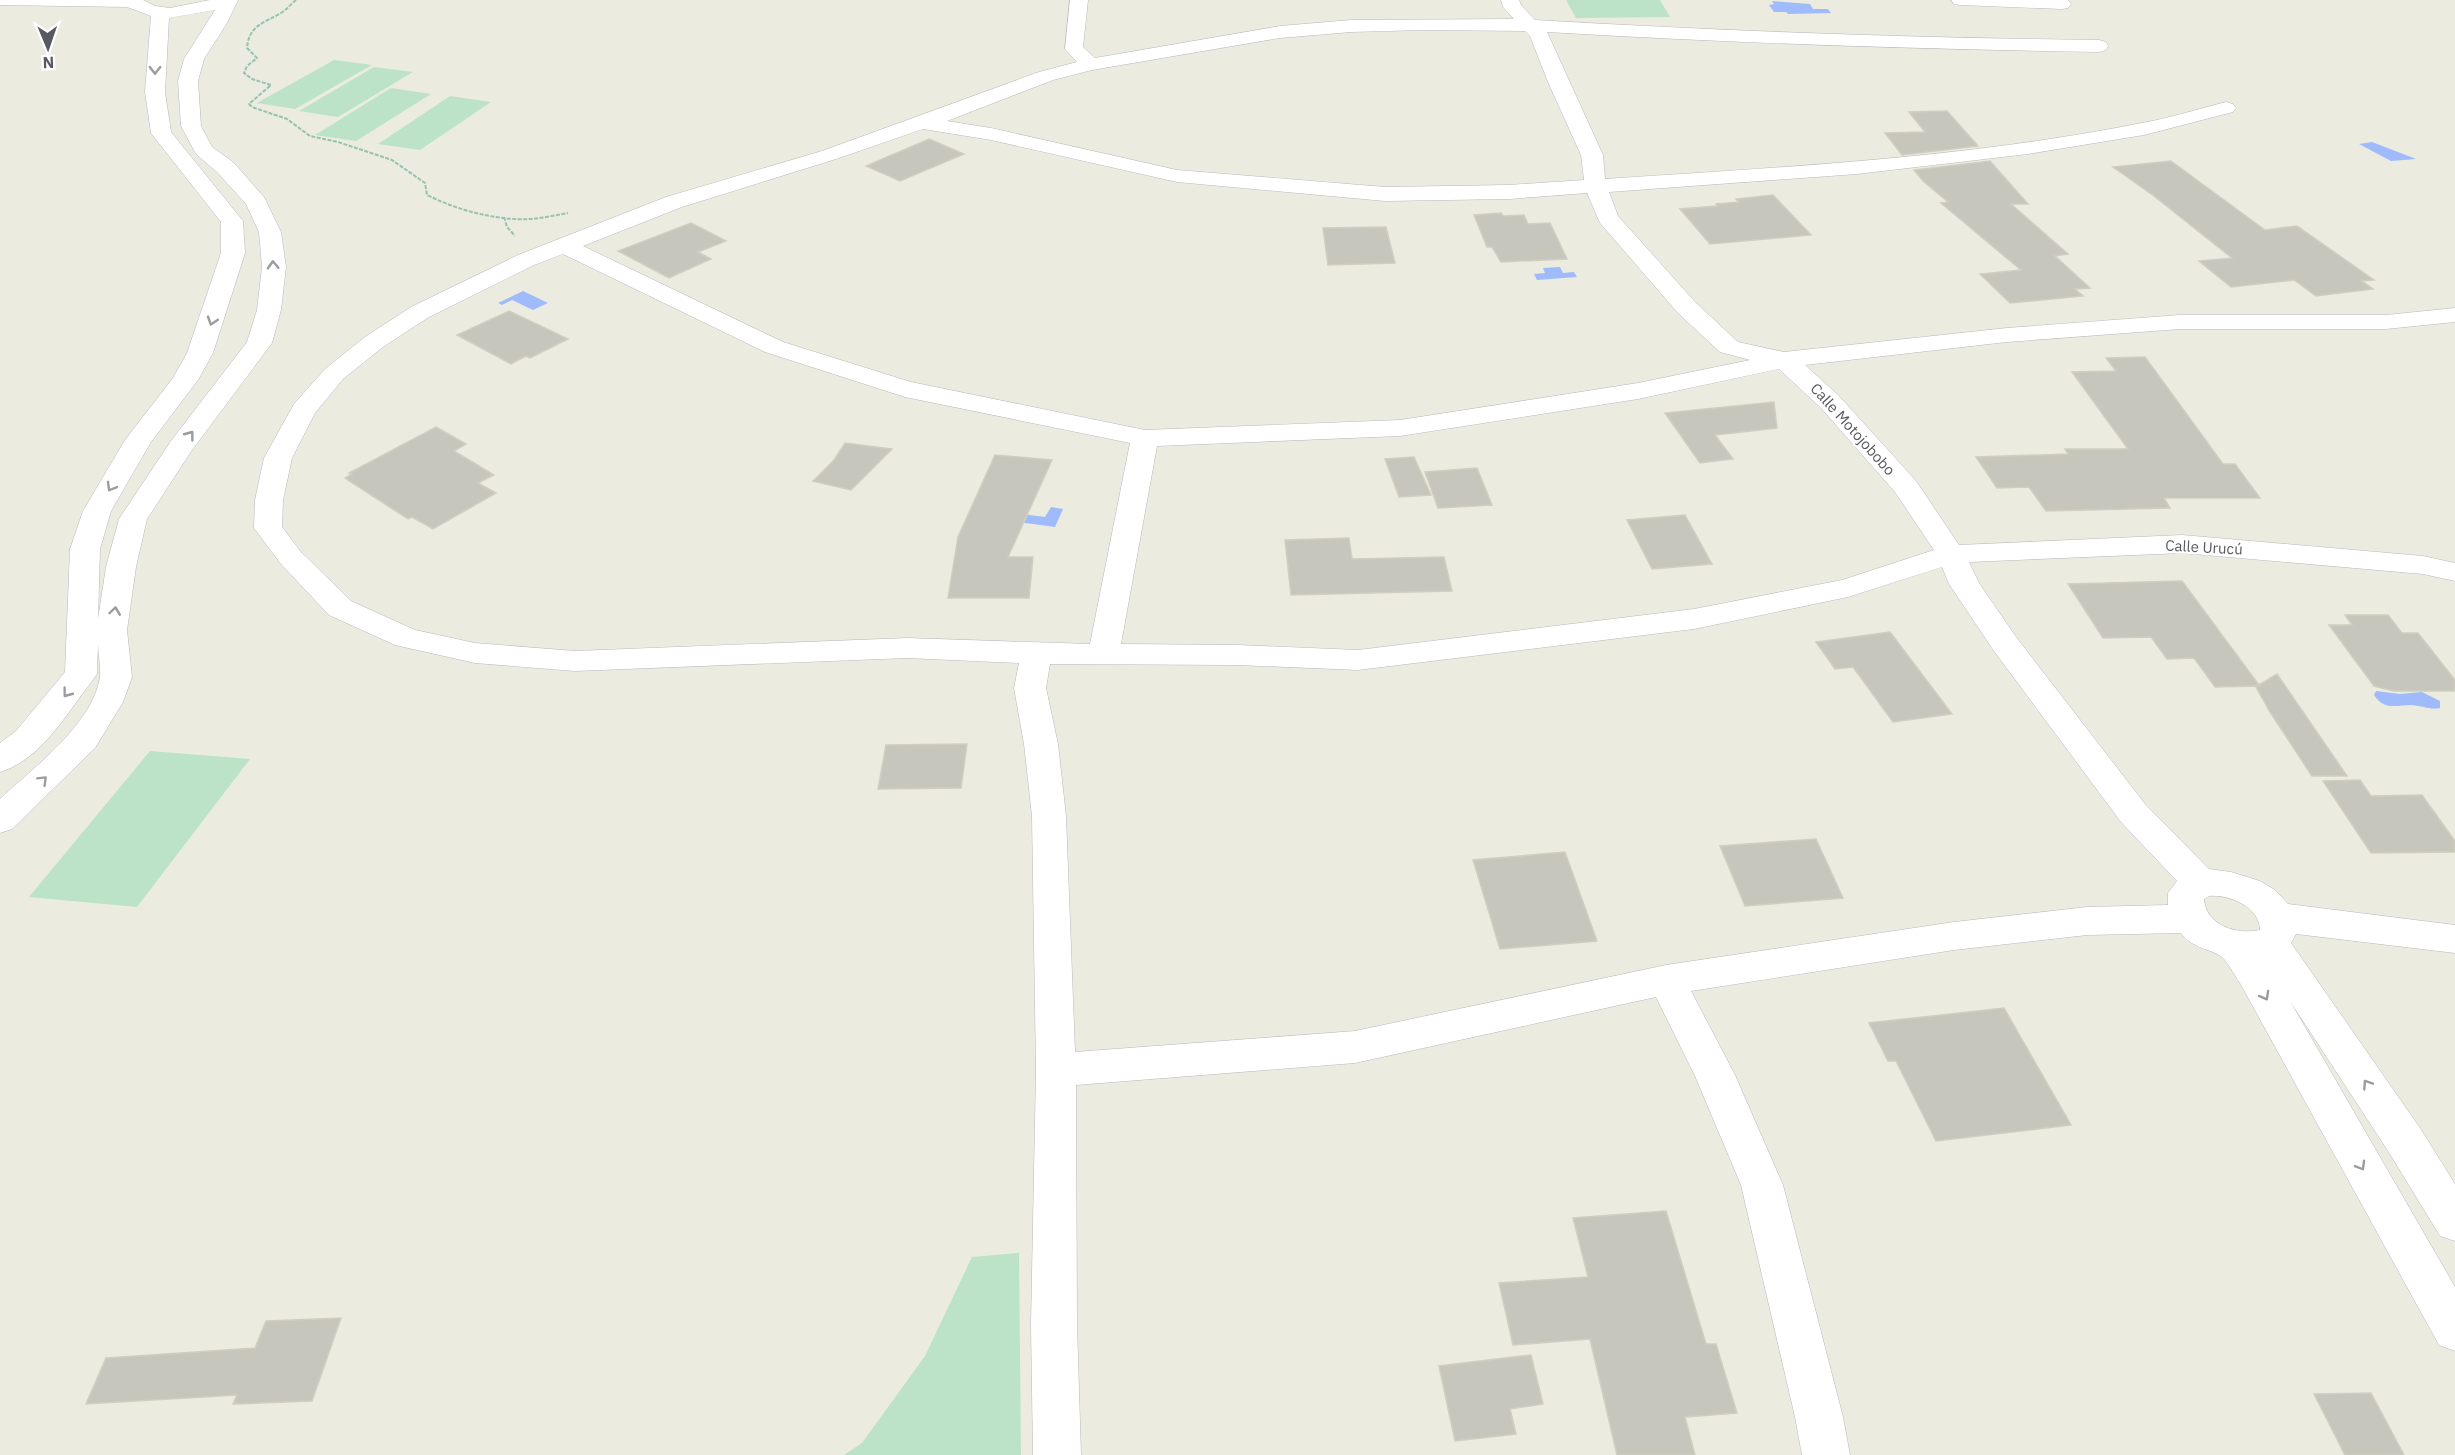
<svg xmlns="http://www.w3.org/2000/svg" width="2455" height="1455" viewBox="0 0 2455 1455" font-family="'IBM Plex Sans',sans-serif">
  <rect width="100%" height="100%" fill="#ebebe0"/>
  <path fill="#bce3c7" d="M1566,0H1660L1670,17L1576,18Z
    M334,60L372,65L295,109L257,103Z
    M374,67L413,72L338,117L299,111Z
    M391,88L431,94L356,141L315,135Z
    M450,96L491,102L420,150L378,144Z
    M150,751L250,759L137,907L29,897Z
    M1019,1253L1021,1455H844L862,1443L925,1356L972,1257Z"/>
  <path fill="#9fbbfc" d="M1772,1L1810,4L1813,9H1828L1831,13L1788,14L1786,12H1774L1769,5L1774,4Z
    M2372,142L2416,159L2391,161L2359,144Z
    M1560,267L1563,273L1574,272L1577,277L1537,280L1534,274L1545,273L1543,268Z
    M523,291L548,303L533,310L512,300L502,305L498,303Z
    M1051,507L1063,509L1055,527L1002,520L1006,512L1045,517Z
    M2376,691L2400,694L2422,692L2440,701V708C2430,710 2423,706 2412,705C2397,705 2384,711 2374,695Z"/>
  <path fill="#c6c6bc" stroke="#d0cfbf" stroke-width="1.5" d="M1947,111L1978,146L1902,155L1885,133L1925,132L1909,112Z
    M929,139L964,154L900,181L866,166Z
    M1990,161L2028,204H2011L2068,254L2055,256L2090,288L2075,289L2083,296L2010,303L1980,274L2021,270L1941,203L1948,202L1923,181L1914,170Z
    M2171,161L2265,230L2297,226L2374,280L2362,281L2373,289L2316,296L2294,280L2231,287L2199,261L2232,258L2154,196L2113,167Z
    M1773,195L1811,235L1710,244L1680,209L1717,206L1716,204L1739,202L1736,199Z
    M1501,213L1503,216L1524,215L1528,224L1550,223L1567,259L1501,262L1492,247H1487L1474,215Z
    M691,223L726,241L698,252L711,259L669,278L618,251Z
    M1386,227L1395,263L1328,265L1323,228Z
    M509,311L568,339L530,358L526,356L511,364L457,335Z
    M2145,357L2223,464H2235L2260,498H2164L2170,508L2046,511L2029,487L1997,488L1976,457L2068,454L2065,449H2128L2072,372L2116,371L2106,358Z
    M1774,402L1777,428L1715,435L1733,459L1700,463L1665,413Z
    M436,427L466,444L454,451L494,475L478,483L496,493L433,529L412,517L408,519L345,478L352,474L349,473Z
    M845,443L892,449L851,490L813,481L834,460Z
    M995,455L1052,460L1008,557H1033L1029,598H948L958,537Z
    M1414,457L1431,495L1399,497L1385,459Z
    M1477,468L1492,505L1438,508L1425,472Z
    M1685,515L1712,564L1652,569L1627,520Z
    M1349,538L1352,559L1444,557L1452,591L1291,595L1285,540Z
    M2182,581L2259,685L2277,674L2347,776H2312L2270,712L2256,687L2259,686L2215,687L2194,658L2167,659L2151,637L2103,638L2068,584Z
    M2345,615H2388L2402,633H2418L2455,680V691H2394L2374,686L2329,625H2352Z
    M1890,632L1952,714L1893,722L1853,667L1835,669L1816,642Z
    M967,744L961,788L878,789L886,745Z
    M2360,780L2371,796L2422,795L2455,841V852L2371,853L2323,781Z
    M1816,839L1843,898L1745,906L1720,846Z
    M1565,852L1597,941L1500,949L1473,860Z
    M2004,1008L2071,1125L1936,1141L1896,1061H1888L1869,1023Z
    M1666,1211L1706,1344H1716L1737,1413L1685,1417L1695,1455H1617L1590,1339L1513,1345L1499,1283L1588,1277L1573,1218Z
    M341,1318L312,1401L233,1404L237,1395L86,1404L106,1358L255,1348L266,1321Z
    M1531,1355L1543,1404L1510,1409L1516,1434L1455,1441L1439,1366Z
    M2371,1393L2404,1455H2345L2314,1394Z"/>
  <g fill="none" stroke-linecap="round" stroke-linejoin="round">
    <defs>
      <path id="minor" d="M0,0H143L155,6L170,8L210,0H238L227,23L204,59L198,81L201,126L212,147L233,162L264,197L281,232L286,267L281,310L272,343L192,450L147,519L136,567L127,630L132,677L123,702L95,748L12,829L0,833V799C33,768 93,724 100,677C101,667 98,655 98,644L97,674L92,681C67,713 41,760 0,772V743L16,731L65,672L70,549L83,511L125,440L173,378L187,353L221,253V222L151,133L145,92L151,16L127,7L0,5ZM215,10L184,59L178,81L181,126L196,154L217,172L246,204L259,232L262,267L257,310L247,342L171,441L119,519L106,567L98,619L100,549L111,511L151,442L198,380L213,353L245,253L243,221L171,132L165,92L169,18Z
        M1070,0H1088L1083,47L1095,58L1280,26L1351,20L1514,19L1503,7L1501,0H1519L1521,5L1535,20C1723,31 1911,38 2099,40L2106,42L2108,46L2106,50L2099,52C1915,49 1731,43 1547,32L1603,155L1605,179C1785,167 1966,158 2142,123C2170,118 2198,109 2226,102L2233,104L2236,108L2233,112L2144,135L2028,154L1857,174L1609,192L1618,216L1696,303L1738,342L1784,352L2007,328L2180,315H2386L2455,308V322L2386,329H2180L2007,342L1805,365L1839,396L1916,481L1959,545L2182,535L2423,556L2455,563V581L2423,574L2182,553L1969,562L1979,583L2016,637L2145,804L2209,869L2231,872L2260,881L2275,890L2288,904L2455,925V953L2296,934L2291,943L2420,1128L2455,1184V1241L2440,1236L2390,1154L2290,1001L2455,1287V1351L2439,1345L2240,983C2234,975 2227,959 2219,955C2206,948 2191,947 2181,933L2087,935L1954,950L1691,991L1735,1075L1783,1185L1843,1417L1850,1455H1802L1795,1417L1741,1185L1695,1076L1656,997L1355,1063L1076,1085L1077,1325L1081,1455H1033L1031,1325L1036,1070L1032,816L1024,744L1014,688L1019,663L907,658L575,671L475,663L395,645L329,615L281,564L254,528L255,500L264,458L294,404L325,369L365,337L411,307L518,255L666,197L822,151L1039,72L1077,62L1065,49ZM1424,30L1525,31L1530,36L1548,82L1581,155L1584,180L1509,185L1385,187L1177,170L991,128L947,121L1053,80L1092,70L1280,38L1351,32ZM923,129L991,140L1177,182L1385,201L1509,199L1587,193L1600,223L1678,313L1720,352L1750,360L1638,383L1400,420L1145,430L911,382L783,342L583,246L682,207L836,159ZM563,254L765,352L905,397L1130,443L1090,644L907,638L575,651L475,643L415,630L351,601L301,552L282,527L283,500L292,458L315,413L343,379L383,347L429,317L534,265ZM1779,369L1821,408L1895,492L1934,550L1842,580L1694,609L1358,650L1237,645L1121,644L1157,446L1400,436L1638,399ZM1942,567L1949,584L1994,651L2121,822L2177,881L2168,893V905L2087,907L1954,922L1666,965L1355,1031L1075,1052L1066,816L1058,744L1046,688L1050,664L1237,665L1358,670L1694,629L1848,597ZM2209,896C2229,894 2260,907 2260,930C2237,935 2206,926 2204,899Z
        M1951,0H2068L2071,4L2068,8L2062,9L1960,5L1954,4Z"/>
    </defs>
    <use href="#minor" stroke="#b8b8bf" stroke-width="1"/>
    <path stroke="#96c3ae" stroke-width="2" stroke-dasharray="4 1.5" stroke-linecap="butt" d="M296,0C291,4 287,9 281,13C264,23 249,25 247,48L257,58L247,66L244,73L252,79L271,85L249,104L252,107L287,119L310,136L338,142L392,160L425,183L427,195C457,210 497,221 531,219C543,218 556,215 568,213
      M504,217L507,227L515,236"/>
    <use href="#minor" fill="#fff" fill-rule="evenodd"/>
  </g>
  <defs><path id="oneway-chevron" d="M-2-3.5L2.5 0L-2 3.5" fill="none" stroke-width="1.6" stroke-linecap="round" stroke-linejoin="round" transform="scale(1.5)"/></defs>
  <g stroke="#9b9ca0">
    <use href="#oneway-chevron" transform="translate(155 70) rotate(90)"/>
    <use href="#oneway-chevron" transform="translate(273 265) rotate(-92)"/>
    <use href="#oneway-chevron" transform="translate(212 321) rotate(108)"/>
    <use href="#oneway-chevron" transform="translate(190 435) rotate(-53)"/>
    <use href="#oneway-chevron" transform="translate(111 487) rotate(120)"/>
    <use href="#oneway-chevron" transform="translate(115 611) rotate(-82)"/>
    <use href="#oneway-chevron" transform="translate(67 693) rotate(127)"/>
    <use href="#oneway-chevron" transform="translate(43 780) rotate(-45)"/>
    <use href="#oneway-chevron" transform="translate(2265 996) rotate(61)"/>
    <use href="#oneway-chevron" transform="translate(2367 1084) rotate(-124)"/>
    <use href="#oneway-chevron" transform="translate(2361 1166) rotate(60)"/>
  </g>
  <g text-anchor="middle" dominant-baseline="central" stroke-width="4.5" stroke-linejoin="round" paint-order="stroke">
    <g font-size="15" fill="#595a61" stroke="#fff">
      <text transform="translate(1853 429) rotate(48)">Calle Motojobobo</text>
      <text transform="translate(2204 547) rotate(3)">Calle Urucú</text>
    </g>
  </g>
  <g transform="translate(48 48) rotate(178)" stroke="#ffffff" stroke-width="4.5" paint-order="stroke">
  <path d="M0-4.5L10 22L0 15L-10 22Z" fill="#595a61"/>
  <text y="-9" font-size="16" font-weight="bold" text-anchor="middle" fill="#595a61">N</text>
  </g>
</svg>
